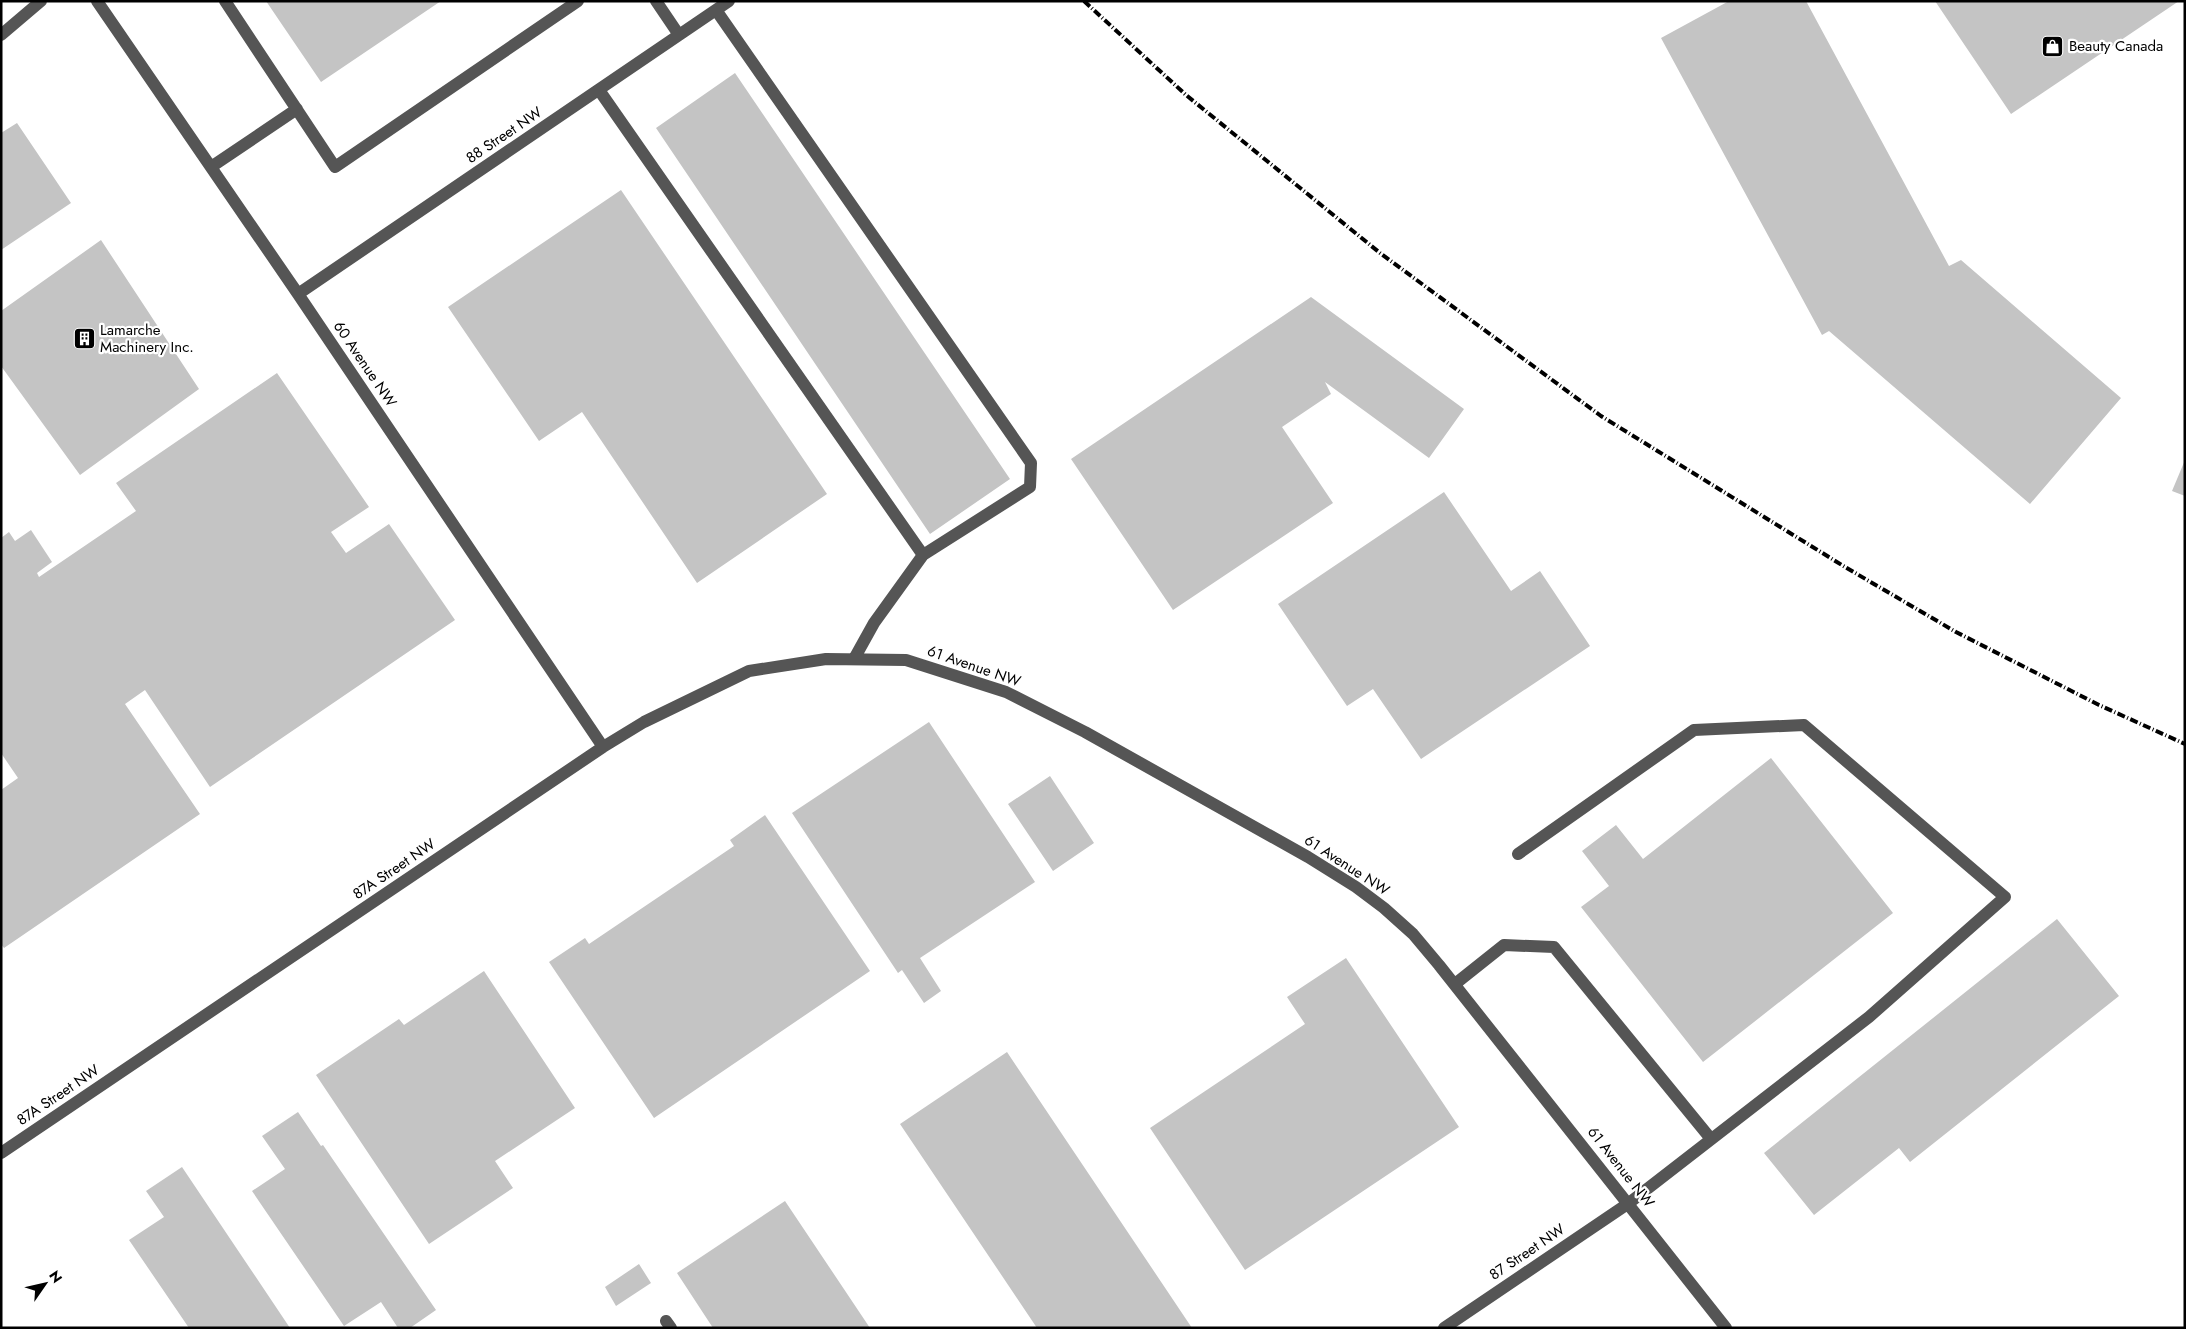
<svg xmlns="http://www.w3.org/2000/svg" width="2186" height="1329" viewBox="0 0 2186 1329" font-family="Jost,sans-serif">
  <rect width="100%" height="100%" fill="#fff"/>
  <path fill="#c4c4c4" d="M266,1H441L321,82Z
    M1729,1H1806L1949,266L1961,260L2121,398L2030,504L1829,331L1822,335L1661,38Z
    M1935,1H2179L2011,114Z
    M735,73L1010,479L930,534L656,128Z
    M17,123L71,203L1,250V133Z
    M621,190L827,494L697,583L582,412L539,441L448,307Z
    M101,240L199,389L80,475L1,366V311Z
    M1311,297L1464,409L1429,458L1325,382L1331,394L1282,427L1333,503L1173,610L1071,459Z
    M277,373L369,507L331,532L346,553L389,524L455,620L210,787L145,690L125,704L200,814L4,948L1,944V790L18,778L1,753V538L9,532L15,541L31,530L52,562L37,573L39,577L136,511L116,483Z
    M2185,460V496L2172,491Z
    M1444,492L1511,591L1540,571L1590,646L1421,759L1373,689L1347,706L1278,604Z
    M929,722L1035,882L920,958L941,991L924,1003L902,970L898,973L792,813Z
    M1771,758L1893,913L1703,1062L1581,907L1609,886L1582,851L1616,825L1643,859Z
    M1050,776L1094,843L1053,871L1008,804Z
    M765,815L870,971L654,1118L549,962L585,938L589,944L734,846L730,840Z
    M2057,919L2119,996L1910,1162L1899,1148L1814,1215L1764,1153Z
    M1346,958L1459,1127L1245,1270L1150,1128L1305,1024L1287,997Z
    M484,971L575,1108L495,1161L513,1188L429,1244L316,1075L399,1019L404,1025Z
    M1007,1052L1192,1328H1037L900,1124Z
    M298,1112L321,1146L323,1145L436,1310L410,1328H398L381,1302L344,1326L252,1191L285,1169L262,1136Z
    M182,1167L290,1328H189L129,1240L164,1217L146,1191Z
    M785,1201L870,1328H713L677,1273Z
    M639,1264L651,1283L616,1306L605,1287Z"/>
  <g fill="none" stroke-linecap="round" stroke-linejoin="round">
    <path stroke="#555" stroke-width="12" d="M97,1L298,294L603,747
      M225,1L335,167L578,1
      M656,1L679,35
      M716,10L1031,463L1030,487L923,555
      M1,35L41,1
      M599,90L923,555L874,623L854,659
      M211,167L297,109
      M298,294L729,1
      M1455,984L1504,945L1554,947L1711,1139
      M1,1153L603,747L644,722L749,671L826,659L906,660L1006,692L1085,732L1308,857L1356,887L1384,908L1413,934L1439,965L1726,1328
      M666,1321L671,1328
      M1444,1328L1629,1203L1869,1017L2005,897L1804,725L1694,730L1518,854"/>
    <path stroke="#000" stroke-width="4" stroke-dasharray="8 2.5 1 2.5" stroke-linecap="butt" d="M1084,1L1186,95L1380,253L1601,416L1845,567L1956,632L2099,705L2185,744"/>
  </g>
  <defs>
    <symbol id="shop-square" viewBox="-11 -11 22 22"><rect x="-9" y="-9" width="18" height="18" rx="4" fill="#000" stroke="#fff"/><path d="M-5-2.5h2.3a2.7 3.5 0 0 1 5.4 0H5L5.5 6h-11ZM-1.5-2.5h3a1.5 2.3 0 0 0-3 0Z" fill="#fff"/></symbol>
    <symbol id="building-square" viewBox="-11 -11 22 22"><rect x="-9" y="-9" width="18" height="18" rx="4" fill="#000" stroke="#fff"/><path d="M-4-6H4V6H1V3H-1V6H-4ZM-2.5-4.3h1.7v1.8h-1.7ZM.8-4.3h1.7v1.8H.8ZM-2.5-1h1.7V.8h-1.7ZM.8-1h1.7V.8H.8Z" fill="#fff"/></symbol>
  </defs>
  <g fill-rule="evenodd">
    <use href="#shop-square" x="2040" y="34" width="25" height="25"/>
    <use href="#building-square" x="72" y="326" width="25" height="25"/>
  </g>
  <g text-anchor="middle" dominant-baseline="central" stroke-width="4.5" stroke-linejoin="round" paint-order="stroke">
    <g font-size="15" fill="#000" stroke="#fff" text-anchor="start">
      <text x="2069" y="46">Beauty Canada</text>
      <text x="100" y="330">Lamarche<tspan x="100" dy="17">Machinery Inc.</tspan></text>
    </g>
    <g font-size="15" fill="#000" stroke="#fff">
      <text transform="translate(504 135) rotate(-34)">88 Street NW</text>
      <text transform="translate(365 364) rotate(56)">60 Avenue NW</text>
      <text transform="translate(974 666) rotate(19)">61 Avenue NW</text>
      <text transform="translate(1347 865) rotate(33)">61 Avenue NW</text>
      <text transform="translate(394 869) rotate(-34)">87A Street NW</text>
      <text transform="translate(58 1095) rotate(-34)">87A Street NW</text>
      <text transform="translate(1621 1167) rotate(52)">61 Avenue NW</text>
      <text transform="translate(1527 1252) rotate(-34)">87 Street NW</text>
    </g>
  </g>
  <rect width="2186" height="1329" fill="none" stroke="#000000" stroke-width="5"/>
  <g transform="translate(45 1284) rotate(56)" stroke="#ffffff" stroke-width="4" paint-order="stroke">
  <path d="M0-4L9 19L0 12L-9 19Z" fill="#000000"/>
  <text y="-8" font-size="14" font-weight="bold" text-anchor="middle" fill="#000000">N</text>
  </g>
</svg>
